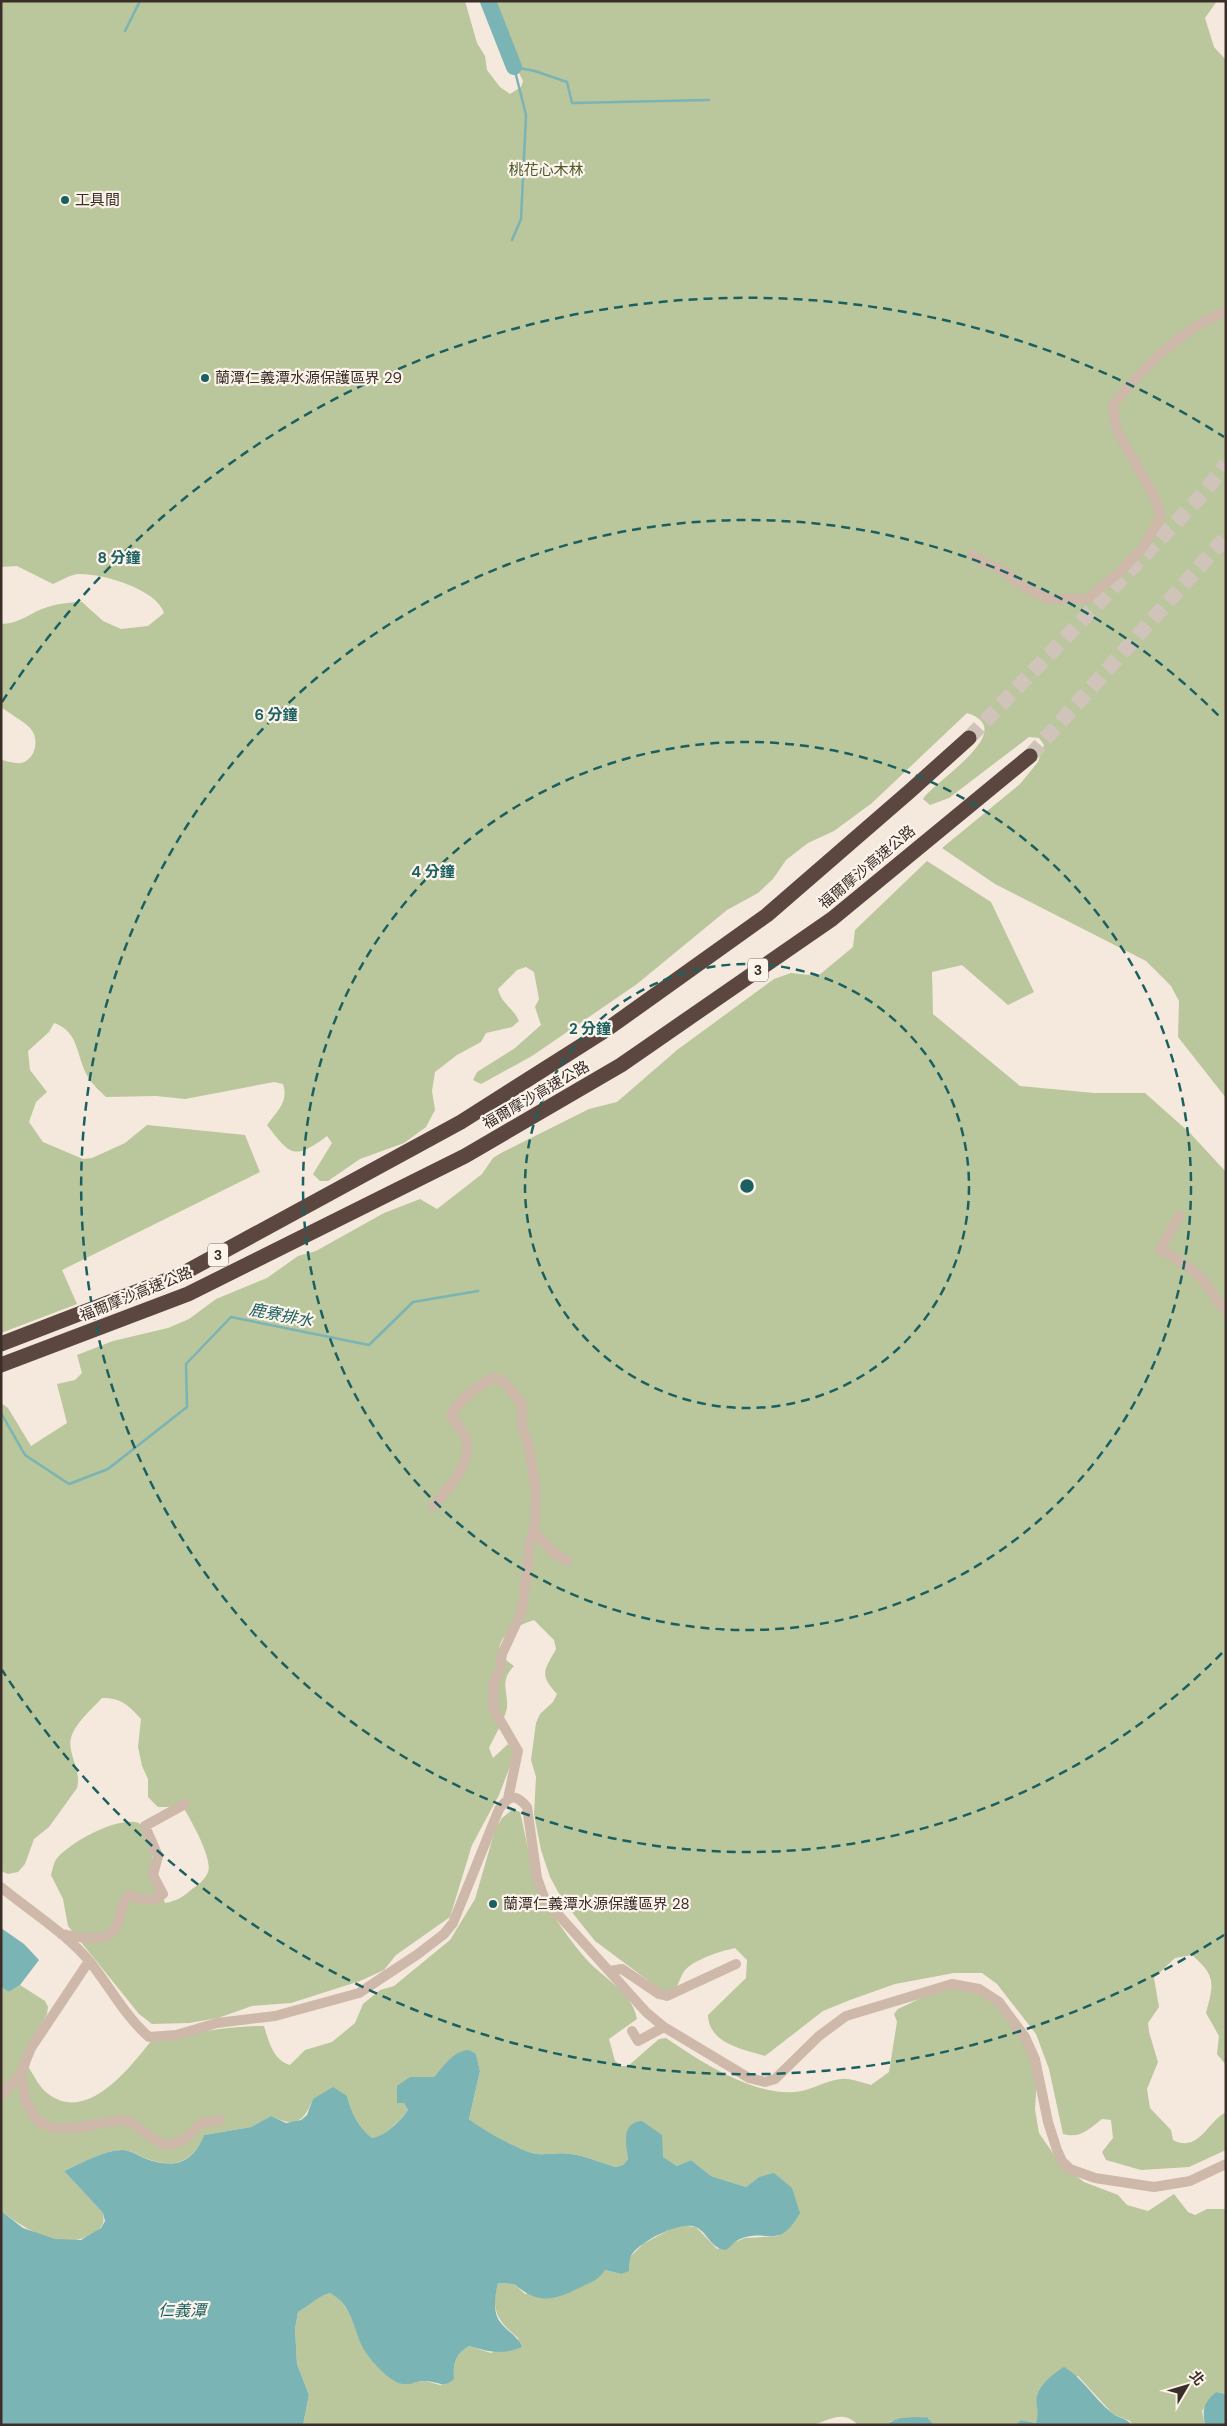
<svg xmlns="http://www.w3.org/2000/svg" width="1227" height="2426" viewBox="0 0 1227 2426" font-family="'DM Sans','Noto Sans TC',sans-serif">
  <rect width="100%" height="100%" fill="#f5e9de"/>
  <path fill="#bac69c" d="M1,1H465L477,43L485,56L487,70L500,87L510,94L521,87L523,81L484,1H1217L1205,18L1214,47L1226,60V1098L1178,1037L1179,1001L1171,986L1146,961L995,884L942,848L1020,784L1038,762L1044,745L1039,738L1029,737L949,798L930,805L923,799C934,781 1021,730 967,713L872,803L834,831L808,843L786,860L773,879L758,893L727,910L637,984L532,1056L481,1084L473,1080L477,1072L515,1048L541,1025L535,1007L539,999L534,972L526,967L517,970L498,989C501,1003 513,1008 519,1021L512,1027L486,1033L481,1042L457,1055L435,1072L432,1091L435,1110L426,1127L404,1143L360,1159L328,1181H320L313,1174L332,1143L327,1136C294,1161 290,1155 267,1125C277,1111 289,1102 283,1084L274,1082L185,1099L156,1096L106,1097C100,1091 92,1084 88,1077C76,1057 80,1032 54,1023L49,1032L28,1051L30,1070L47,1092L36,1102L29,1122L43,1142L83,1159L92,1158L125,1143L147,1125L245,1135L260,1172L62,1270L77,1304L1,1333V760C7,761 15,764 21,763C36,760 40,738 30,728C22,720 10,714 1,707V624C18,624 27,615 42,609C55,604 69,602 82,602L103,621L121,629L148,626L164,613C157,589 101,573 78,574C70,575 60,581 53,584L17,566L1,567Z
    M927,861L991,902L1034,992L1008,1005L962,965L932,972L933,1014L1020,1086L1094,1093H1145L1190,1133L1226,1172V2065L1217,2054L1219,2036L1206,2013C1214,1983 1216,1976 1192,1955L1175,1958L1154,1978L1159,2007L1148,2023L1149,2032L1158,2062L1147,2089L1150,2108L1171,2130L1173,2140C1199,2153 1207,2122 1226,2112V2150L1189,2167L1141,2170L1106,2160L1102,2152L1113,2138L1111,2120L1102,2119C1089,2129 1080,2139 1063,2134L1049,2069L1036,2034L997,1984L982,1973H954L895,1984L850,2000L823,2011L765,2056C743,2049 709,2044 708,2015L746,1978L747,1960L735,1948C721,1951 691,1960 683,1973C678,1982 678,1989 669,1996L595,1941L563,1901L550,1877L541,1850L534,1814L536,1777L531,1760L536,1723L540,1714L553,1702L557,1694C539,1674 544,1671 556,1649L554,1640L534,1620C517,1626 497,1634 499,1655L514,1666C497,1683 511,1694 506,1712C502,1724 494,1737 489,1748L493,1758L507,1745L516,1742V1751L499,1795L472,1845L450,1917L396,1955L384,1970L360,1981L291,2003L252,2006L218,2018L189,2023L152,2024L139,2014L68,1926L63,1899L51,1875C53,1868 54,1861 58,1857C73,1841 118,1816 139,1823L153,1847L152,1865L165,1903C177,1901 183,1897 192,1889C198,1885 205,1880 208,1872C213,1859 191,1820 183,1807H158L148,1797V1779L142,1766L138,1747L141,1719C128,1705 122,1698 102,1698C92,1709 75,1723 71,1738C67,1753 82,1771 77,1788L49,1827L34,1839L25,1864L18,1872L8,1874L1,1871V1403L8,1408L31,1446L67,1423L57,1384L75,1380L82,1373L77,1355L113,1341L168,1328L189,1319L216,1299L267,1278L298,1256L316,1251L384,1213L420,1199L437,1209L482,1174L493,1158L501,1153L589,1109L617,1102L677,1050L774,979L791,973L818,976L853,947L855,930Z
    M513,1809L520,1812C528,1845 533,1885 552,1913C562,1929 574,1945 586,1959C603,1978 633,1993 637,2019L609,2039L615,2061L621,2066H628L659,2039L666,2038C700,2061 751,2095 794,2092C811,2091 826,2080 842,2079C850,2078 863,2083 871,2085L889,2072L897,2022L894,2014L898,2009L936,1991L950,1988L972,1991L1000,2005L1027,2041L1037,2080L1035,2109L1039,2133L1061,2165L1084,2182L1118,2195L1127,2205L1148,2211L1174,2194L1188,2212L1195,2215L1207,2209H1226V2394L1216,2392L1202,2411L1205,2425H1132L1130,2421L1113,2414L1078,2376L1037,2397L1039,2413L1036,2423L1021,2420L1015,2425H934L927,2417L891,2421L887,2425H858C843,2410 832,2419 813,2425H303L309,2395L297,2364L295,2329L298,2312C309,2306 320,2295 330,2293L337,2296L352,2316L362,2346L402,2384L426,2381L440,2385L454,2379C453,2364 455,2354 469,2346L491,2353L519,2339C498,2321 490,2312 498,2283L514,2284L525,2294L605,2270L621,2274L631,2256L643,2244L678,2225L696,2227L717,2249L745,2238L779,2236L759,2177L746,2187L711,2176L691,2160L677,2166L626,2134L628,2159L623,2165L616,2167C601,2163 586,2156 571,2154C560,2152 548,2155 537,2154C522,2152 481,2129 469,2119L480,2071L476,2054L449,2060L434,2077H410L404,2103L408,2110C398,2122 388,2134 372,2138C358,2127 351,2112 347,2096L313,2099C303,2124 295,2127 271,2116L251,2127L204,2135C192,2164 173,2169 145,2158C138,2155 129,2150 123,2150C102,2151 82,2163 64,2171L103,2213C105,2224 102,2228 92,2234C62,2252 26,2230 1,2211V1987L9,1992L20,1985L45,2001L48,2007L47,2014L34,2040L29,2068C34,2076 40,2088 47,2093C87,2125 130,2067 152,2040C189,2034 226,2026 264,2026C269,2042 273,2060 290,2065L305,2050L332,2042L355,2023L363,2004L380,1990L394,1986L450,1940L475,1899L495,1830L502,1818Z"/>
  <path fill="#7ab4b4" d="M1,1928L24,1944L39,1960L20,1985L9,1992L1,1987Z
    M469,2050L476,2054L480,2071L469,2119C481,2129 522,2152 537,2154C548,2155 560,2152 571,2154C586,2156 601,2163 616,2167L623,2165L628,2159C626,2143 621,2123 642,2121L662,2135L663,2157L677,2166L691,2160L711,2176L746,2187L759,2177L774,2173L792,2188L800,2213C777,2253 767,2226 738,2240C734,2242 730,2247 726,2250C710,2248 708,2233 696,2227C681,2220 638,2242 631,2256C629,2260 629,2267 629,2271L621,2274L605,2270C599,2279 592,2282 583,2286C555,2300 540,2306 514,2284L498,2283C495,2295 492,2313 501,2323C508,2332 518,2336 522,2347C502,2355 489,2352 469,2346C455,2354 453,2364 454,2379C443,2389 437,2381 425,2381C418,2381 409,2385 402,2384C389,2382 366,2356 361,2344C353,2325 351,2304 330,2293C320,2295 309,2306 298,2312L295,2329L297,2364L309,2395L303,2425H1V2211L23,2228L55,2239L81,2240L101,2228L105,2221L103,2213L64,2171C82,2163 102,2151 122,2150C129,2150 138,2155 144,2158C173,2169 192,2165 204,2135L251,2127L271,2116L286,2123L301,2120L307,2115L313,2099L333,2087L347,2096C351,2112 358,2127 372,2138C388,2134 399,2122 408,2110L404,2103H397V2086L410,2077H434C444,2066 453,2051 469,2050Z
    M1064,2367C1084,2379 1094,2399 1112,2413C1118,2418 1127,2418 1132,2425H1015L1021,2420L1036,2423C1040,2410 1035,2405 1037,2396C1040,2384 1054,2373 1064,2367Z
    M1216,2392L1226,2394V2425H1205C1202,2408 1204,2403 1216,2392Z
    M927,2417L934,2425H887C897,2415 914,2418 927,2417Z"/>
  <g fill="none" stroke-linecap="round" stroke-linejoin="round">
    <path stroke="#7ab4b4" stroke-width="2.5" d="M125,31L140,1
      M512,240L521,219L526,115L514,67L535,71L567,82L572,103L709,100
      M1,1413L25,1455L69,1484L108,1469L187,1407L186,1364L231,1317L369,1345L413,1302L478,1291"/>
    <path stroke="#7ab4b4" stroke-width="16" d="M488,1L514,67"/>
    <path stroke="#d0c4ba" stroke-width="15" stroke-dasharray="15 8" stroke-linecap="butt" d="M969,738L1203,494L1226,464
      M1030,756L1226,537"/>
    <path stroke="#ceb8a9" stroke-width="10" d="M973,555L984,563L999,568L1025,587L1048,599H1087L1122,570L1144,546L1161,516L1153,494L1117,431L1113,405C1144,367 1179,330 1226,311
      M1179,1216L1160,1250C1175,1258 1190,1266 1202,1279C1211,1289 1216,1302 1226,1311
      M433,1506C448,1489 473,1463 466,1438C463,1430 455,1422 451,1415C460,1398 476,1388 492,1378L499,1379L506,1384L522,1404V1426L529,1447L536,1491L535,1524L530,1542L522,1611L502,1654L500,1670L494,1682L493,1708L518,1751L508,1799
      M533,1531L553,1552L567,1561
      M1,1887C30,1911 66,1933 90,1962C110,1987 125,2016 149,2037L176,2035L217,2023L275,2016L359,1993L418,1954L444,1934L453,1923L499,1809C509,1796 515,1792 527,1807L537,1878L545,1900L646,2012L664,2027L749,2078L765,2082L775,2079L819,2036L846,2016L952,1984L979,1989L999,2002L1025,2037L1035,2059L1048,2122L1057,2150L1062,2161L1070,2169L1095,2178L1154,2187L1190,2181L1226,2164
      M61,1934C85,1938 113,1947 120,1916C122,1908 123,1900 129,1895C143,1900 151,1903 163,1894L153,1875L158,1856L145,1826L185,1804
      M89,1961L31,2048L21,2072L25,2100L37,2120L52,2128H75L119,2120L131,2122L155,2140L168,2145L183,2141L201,2123L220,2120
      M610,1971L622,1969L659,1994L667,1996L736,1964
      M632,2031L638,2041L664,2027
      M1,2096L21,2072"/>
    <path stroke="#5c4740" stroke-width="15" d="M1,1344L180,1275L461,1122L606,1030L767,915L910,791L969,738
      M1,1365L188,1294L465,1156L621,1065L832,919L1030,756"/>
  </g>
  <g fill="none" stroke="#1b6060" stroke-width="2.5" stroke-dasharray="9 6">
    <circle cx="747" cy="1186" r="222"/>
    <circle cx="747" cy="1186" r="444"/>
    <path d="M1222 1653A666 666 0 1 1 1222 719"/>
    <path d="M1224 1935A888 888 0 0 1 2 1670M2 702A888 888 0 0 1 1224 437"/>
  </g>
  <g fill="#1b6060" stroke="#fcf3eb" stroke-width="2">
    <circle cx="65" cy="200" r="5"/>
    <circle cx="205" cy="378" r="5"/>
    <circle cx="493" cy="1904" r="5"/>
  </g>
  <g text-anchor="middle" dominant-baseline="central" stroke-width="4.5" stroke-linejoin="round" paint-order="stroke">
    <g fill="#fcf3eb" stroke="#756963" stroke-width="1">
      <rect x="748" y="958.5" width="20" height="23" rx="4"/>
      <rect x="208" y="1243.5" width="20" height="23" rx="4"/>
    </g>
    <g font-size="14" font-weight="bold" fill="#3b2e29">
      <text x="758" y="970">3</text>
      <text x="218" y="1255">3</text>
    </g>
    <g font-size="15" fill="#4c5b2b" stroke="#fcf3eb">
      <text x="546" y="170">桃花心木林</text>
    </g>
    <g font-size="15" fill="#3b2e29" stroke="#fcf3eb" text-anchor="start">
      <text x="75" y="200">工具間</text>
      <text x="215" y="378">蘭潭仁義潭水源保護區界 29</text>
      <text x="503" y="1904">蘭潭仁義潭水源保護區界 28</text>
    </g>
    <g font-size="15" fill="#3b2e29" stroke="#fcf3eb">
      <text transform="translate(867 867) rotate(-40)">福爾摩沙高速公路</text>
      <text transform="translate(536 1095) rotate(-30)">福爾摩沙高速公路</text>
      <text transform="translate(136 1294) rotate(-22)">福爾摩沙高速公路</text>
    </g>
    <g font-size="16" font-style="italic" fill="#1b6060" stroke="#fcf3eb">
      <text transform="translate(281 1315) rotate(11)">鹿寮排水</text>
      <text x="182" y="2310">仁義潭</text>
    </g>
  </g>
  <circle cx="747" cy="1186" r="8" fill="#1b6060" stroke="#fcf3eb" stroke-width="2.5"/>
  <g font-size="15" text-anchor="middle" font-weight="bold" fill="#1b6060" stroke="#fcf3eb" stroke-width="4.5" stroke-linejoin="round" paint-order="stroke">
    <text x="119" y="563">8 分鐘</text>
    <text x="276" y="720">6 分鐘</text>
    <text x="433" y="877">4 分鐘</text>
    <text x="590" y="1034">2 分鐘</text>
  </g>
  <rect width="1227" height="2426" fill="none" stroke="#3b2e29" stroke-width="5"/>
  <g transform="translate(1187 2386) rotate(52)" stroke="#fcf3eb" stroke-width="4" paint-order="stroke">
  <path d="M0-4L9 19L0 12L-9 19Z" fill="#3b2e29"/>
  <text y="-8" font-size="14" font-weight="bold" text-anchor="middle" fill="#3b2e29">北</text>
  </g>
</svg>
